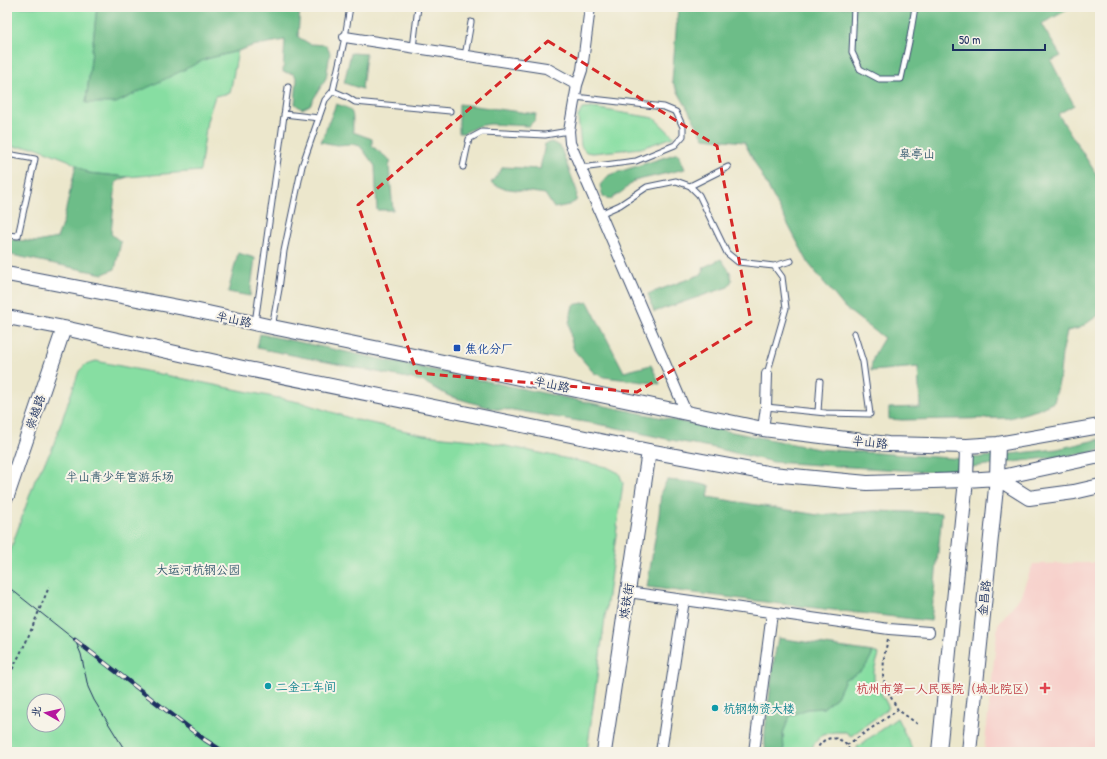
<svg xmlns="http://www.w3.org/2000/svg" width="1107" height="759" viewBox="0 0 1107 759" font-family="'Patrick Hand','LXGW WenKai TC',sans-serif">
  <rect width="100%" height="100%" fill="#f7f3e8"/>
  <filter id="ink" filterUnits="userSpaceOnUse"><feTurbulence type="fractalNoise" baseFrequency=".025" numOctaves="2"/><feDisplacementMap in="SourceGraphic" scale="8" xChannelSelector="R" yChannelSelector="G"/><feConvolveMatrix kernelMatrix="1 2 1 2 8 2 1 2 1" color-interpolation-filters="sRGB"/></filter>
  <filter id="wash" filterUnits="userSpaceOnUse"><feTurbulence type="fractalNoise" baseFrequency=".012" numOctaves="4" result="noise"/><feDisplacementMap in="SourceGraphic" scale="16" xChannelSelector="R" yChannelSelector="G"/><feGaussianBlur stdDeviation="0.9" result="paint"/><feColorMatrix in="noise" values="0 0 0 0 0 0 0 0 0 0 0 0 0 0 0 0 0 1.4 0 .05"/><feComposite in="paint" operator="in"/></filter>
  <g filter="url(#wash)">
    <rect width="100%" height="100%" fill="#ece7cc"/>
    <path fill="#f7d0cb" d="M1100,558V752H984L998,624L1020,597L1033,564L1092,563Z"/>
    <path fill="#87dea2" stroke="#518680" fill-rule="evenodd" d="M7,7H97L86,103L206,59L238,51L230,93L215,96L207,121L200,171L127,177L88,173L68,160L35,147H7Z
      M593,108L654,118L674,137L641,148L593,153L586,152L581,146L578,117L582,109Z
      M96,361L303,403L353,419L424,435L482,441L607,467L619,473L623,483L587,752H7V560L35,480L52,449L79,371L86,364ZM34,701H58V725H34Z
      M873,652L879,654L874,671V680L889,708L851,736L846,732H835L823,734L813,745L812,752H784L783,733L790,716L807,709L823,708L837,697L845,679C863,671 865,670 873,652Z
      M897,718L914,752H858L857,747Z"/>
    <path fill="#6dbd88" stroke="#447673" d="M97,7H300L298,37L310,44L326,45L330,53L326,78L310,105L302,109L295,104L297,79L294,74L283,72L285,40L252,46L238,51L206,59L116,103H86Z
      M678,7H1073L1041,24L1061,56L1051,61L1074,105L1058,114L1100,180V314L1080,328L1067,331L1062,354L1059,382L1054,402L1037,410L1009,418L902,420L889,419V408L920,407L918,367L871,371C872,356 876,351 884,338L845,308L809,264L744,142L704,138L672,81Z
      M351,53L366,54L362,89L344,83Z
      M336,104C357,110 352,113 353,132L372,139V146L391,161L389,166L393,210H377L375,166L360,146L351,144L337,145L321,142Z
      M459,104L536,114L535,120L529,126L490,124L478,126L464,133H459Z
      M551,142L560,146L577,191L576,201L569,205L554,208L545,194L502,188L491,183L503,167L540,169L545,144Z
      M678,153L685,169L634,181L623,191L611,199L603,197L600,185L609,175Z
      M76,165L88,173L127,177L116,182L111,234L121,242L115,269L103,274L7,254V239L37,242L57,238L63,222Z
      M238,253L255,258L250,296L228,292Z
      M721,259L730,272L732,280L728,287L654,312L648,294L702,274L704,267Z
      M588,302L624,372L651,365L660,384L604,377L594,373L574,350L571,340L569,323L573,305Z
      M260,334L687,423L818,449L964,459L1057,449L1100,439V450L1089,453L929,472L773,462L710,447L671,440L608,426L513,410L494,409L449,396L422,381L257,348Z
      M667,480L691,482L710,486L708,497L818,515L874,511L942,513L931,621L789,605L647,587L659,515L661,492Z
      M778,638L873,652C865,670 863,671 845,679L837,697L823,708L807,709L790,716L783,733L784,752H766C763,738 766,723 768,709C771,685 773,661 778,638Z"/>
  </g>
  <g filter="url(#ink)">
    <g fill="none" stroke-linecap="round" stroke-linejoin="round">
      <defs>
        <path id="lane" d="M854,7L852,52L860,69L879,79H901L910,37L915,7
          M1100,7V8
          M413,48L418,7
          M465,56L471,22
          M333,91L347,97L355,102L450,111
          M575,97L664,107L676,112L683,127V136L675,145L636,161L581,168
          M284,114L319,118
          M7,154L35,159L18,236L7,235
          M463,167L469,139L482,132L545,135L569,131
          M690,186L728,167
          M600,214L620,205L647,187L676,181L690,186L699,195L727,253L738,262L774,266L782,277L786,308L767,374
          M774,266L791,261
          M255,323L288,87
          M272,327L279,289L284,251L302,166L325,100L333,91L345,37L350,7
          M766,407L826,413L870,414L863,362L854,333
          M818,412L820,381"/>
        <path id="street" d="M590,7L582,70L577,85L569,131L570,143L686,412
          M345,37L546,68L577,85
          M763,429L766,407L767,374
          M628,592L889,629L929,632
          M661,752L684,600
          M754,752L772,613"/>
        <path id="secondary" d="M7,274L194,310L272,327L453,364L763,429L888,444L967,446L998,444L1100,426
          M7,317L64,328L243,368L649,451L772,474L867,483L966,480L997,478L1100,456
          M997,478L1029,498L1074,492L1100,486
          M7,496L64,328
          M604,752L649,451
          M939,752L966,480L967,446
          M969,752L997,478L998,444"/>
      </defs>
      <use href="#lane" stroke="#3a4b6e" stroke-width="7"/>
      <use href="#street" stroke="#3a4b6e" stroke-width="12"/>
      <use href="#secondary" stroke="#3a4b6e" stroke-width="16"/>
      <path stroke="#3a4b6e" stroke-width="2" stroke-dasharray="3 3" stroke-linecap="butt" d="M888,639L884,657L883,678L888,692L898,710L919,725
        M7,680L26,642L49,587
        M847,745L898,710
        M816,752C822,733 844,734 850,752"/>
      <use href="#lane" stroke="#fff" stroke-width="5"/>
      <use href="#street" stroke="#fff" stroke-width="10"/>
      <use href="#secondary" stroke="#fff" stroke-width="14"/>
      <path stroke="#1b2f5e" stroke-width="1" d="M7,586L75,640L81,654L88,687L94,700L126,752"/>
      <defs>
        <path id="rail" d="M75,640L188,727L205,740L224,752"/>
      </defs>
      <use href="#rail" stroke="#1b2f5e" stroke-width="4.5"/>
      <use href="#rail" stroke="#f7f3e8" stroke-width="3" stroke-dasharray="9" stroke-linecap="butt"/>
    </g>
  </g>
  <path fill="none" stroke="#d62828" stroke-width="3" stroke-dasharray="8 5" stroke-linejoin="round" d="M548,41L717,146L751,322L637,392L417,373L358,205Z"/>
  <rect fill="#1a4fb4" stroke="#f7f3e8" stroke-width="1.5" x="453" y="344" width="8" height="8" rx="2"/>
  <g fill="#0f9aa8" stroke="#f7f3e8" stroke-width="1.5">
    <circle cx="268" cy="686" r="4"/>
    <circle cx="715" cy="708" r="4"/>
  </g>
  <path fill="#e0444e" stroke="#f7f3e8" stroke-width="1.5" d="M1043 682h4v4h4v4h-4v4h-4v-4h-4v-4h4z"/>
  <g text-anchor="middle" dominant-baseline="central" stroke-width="4" stroke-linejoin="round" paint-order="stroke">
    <g font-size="12" fill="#365b6f" stroke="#f7f3e8">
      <text x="917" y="153">皋亭山</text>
      <text x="120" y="476">半山青少年宫游乐场</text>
      <text x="198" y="569">大运河杭钢公园</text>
    </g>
    <g font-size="12" fill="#1b2f5e" stroke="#f7f3e8">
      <text transform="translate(234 319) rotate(12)">半山路</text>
      <text transform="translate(552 384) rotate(12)">半山路</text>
      <text transform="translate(35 412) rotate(-71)">崇越路</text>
      <text transform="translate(870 442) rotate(6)">半山路</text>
      <text transform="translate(984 598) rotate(-84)">金昌路</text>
      <text transform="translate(626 601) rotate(-81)">炼铁街</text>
    </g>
    <g font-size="12" fill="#164399" stroke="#f7f3e8" text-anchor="start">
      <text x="465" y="348">焦化分厂</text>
    </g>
    <g font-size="12" fill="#0d838f" stroke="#f7f3e8" text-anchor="start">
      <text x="276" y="686">二金工车间</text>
      <text x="723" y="708">杭钢物资大楼</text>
    </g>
    <g font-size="12" fill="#be3a42" stroke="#f7f3e8" text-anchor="end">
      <text x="1036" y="688">杭州市第一人民医院（城北院区）</text>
    </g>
  </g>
  <rect width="1107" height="759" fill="none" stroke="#f7f3e8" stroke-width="24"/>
  <g transform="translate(46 713) rotate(278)"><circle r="19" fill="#f7f3e8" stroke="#9fa5b1"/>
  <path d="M0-3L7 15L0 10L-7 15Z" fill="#b5179e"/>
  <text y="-6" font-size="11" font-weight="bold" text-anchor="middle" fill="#1b2f5e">北</text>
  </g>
  <path d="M953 44v6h92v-6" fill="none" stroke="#1b2f5e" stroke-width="2"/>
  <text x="959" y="44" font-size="12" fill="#1b2f5e" stroke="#f7f3e8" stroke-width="3" paint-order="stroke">50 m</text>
</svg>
